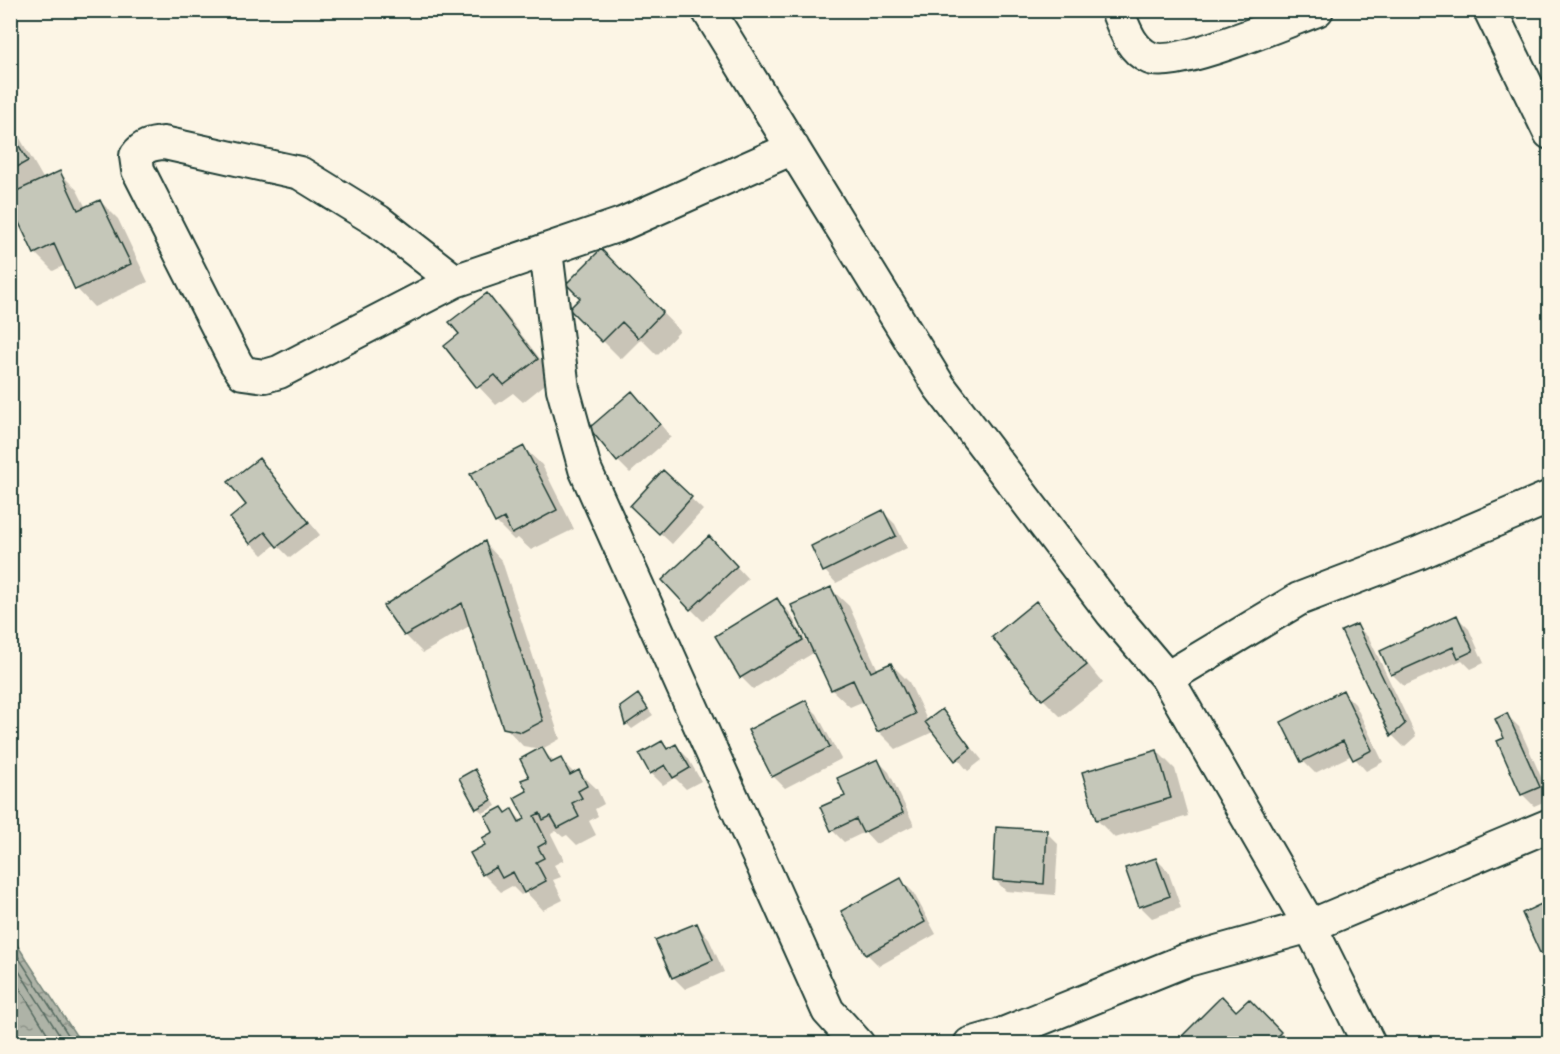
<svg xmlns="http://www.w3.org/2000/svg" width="1560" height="1054" viewBox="0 0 1560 1054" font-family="'Playpen Sans',sans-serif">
  <defs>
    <pattern id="water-ripples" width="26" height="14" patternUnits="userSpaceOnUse" patternTransform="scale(1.5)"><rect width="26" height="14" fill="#aeb3a7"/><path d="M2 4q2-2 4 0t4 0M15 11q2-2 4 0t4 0" fill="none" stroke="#8d9389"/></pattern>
  </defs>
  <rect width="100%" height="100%" fill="#fcf5e5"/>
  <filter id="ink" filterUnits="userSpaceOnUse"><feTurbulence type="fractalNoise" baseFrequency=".0167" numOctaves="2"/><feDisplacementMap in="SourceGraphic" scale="12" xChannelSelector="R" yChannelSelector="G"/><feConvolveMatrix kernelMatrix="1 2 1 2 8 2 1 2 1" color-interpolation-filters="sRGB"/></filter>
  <g filter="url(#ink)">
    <path fill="url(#water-ripples)" stroke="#758479" stroke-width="1.5" d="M10,934L81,1043H11Z"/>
    <path fill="#0003" d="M10,121L44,180L59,172L77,190L86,208L100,201L118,219L148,282L94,307L77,289L65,265L53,271L35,253L10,201Z
      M601,251L680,331L657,355L641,339L621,359L571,309L582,298Z
      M487,295L504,312L554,377L523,402L513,393L496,405L479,387L447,346L461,335Z
      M644,405L671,437L630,473L618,461Z
      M524,448L542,465L574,529L531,550L518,538L514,540L496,522Z
      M259,460L320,535L290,558L276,544L263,555L251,543L248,505Z
      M663,472L703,510L672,544L644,518Z
      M883,512L895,524L907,548L836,583L825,571Z
      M485,543L502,561L560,739L542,749L555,763L561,760L575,774L579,772L597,789L604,804L595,809L598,816L589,821L596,835L577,845L567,835L563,837L556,831L551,834L564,860L554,865L561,877L553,880L563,900L543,910L526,892L521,895L512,886L501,892L483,874L487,846L495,833L502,809L507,814L512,811L523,822L527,820L531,777L541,749L523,746L505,727L471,625L423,653L405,635L385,607Z
      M721,550L748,579L703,621L691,609Z
      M831,589L849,606L878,670L891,664L909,682L928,722L942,711L982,760L968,771L935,731L896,749L878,731L864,701L850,707L832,690L815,652L753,689L741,677L777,600L789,612L809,646Z
      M1036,603L1053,621L1103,683L1061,717L1043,699L994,637Z
      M1457,617L1469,629L1484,663L1471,669L1462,660L1404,686L1392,674L1382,651Z
      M1357,626L1369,638L1416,736L1404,747L1392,735L1343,632Z
      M1343,692L1355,704L1383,762L1366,771L1352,755L1315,773L1303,761L1283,722Z
      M638,696L653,715L632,729L627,724L622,707Z
      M805,702L817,714L841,759L785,788L773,776Z
      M1507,715L1519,727L1550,797V799L1534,806L1522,794L1506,739Z
      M661,743L668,750L676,746L688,758L701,781L686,789L675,778L663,785L651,773L641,754Z
      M1157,751L1175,769L1188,816L1115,838L1097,820L1084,773Z
      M877,760L889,772L914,825L876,844L865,832L844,842L832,830L847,796Z
      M475,771L496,806L483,813L477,808Z
      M1046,832L1058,844L1055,895L1006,891L994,879Z
      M1156,859L1168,871L1181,908L1152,918L1140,906Z
      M901,880L913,892L936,934L879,966L867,954Z
      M1550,902V960L1541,952Z
      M696,925L708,937L724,972L685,989L673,977Z
      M1249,1001L1291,1044H1183L1236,1013Z"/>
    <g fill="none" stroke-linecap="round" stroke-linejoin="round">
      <path stroke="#586c62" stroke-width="1.5" d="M10,944L74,1044
        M10,957L65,1044
        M10,973L54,1044"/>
    </g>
    <path fill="#c5c7b9" stroke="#1f3d34" stroke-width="1.5" d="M10,131L28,161L10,171Z
      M60,171L78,210L100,200L131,264L75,290L54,244L34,254L10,204V194Z
      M601,249L663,312L638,338L622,322L602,342L569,309L580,298L566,284Z
      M487,293L538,359L504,385L495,375L477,388L444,346L459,334L449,322Z
      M632,391L660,424L617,462L589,428Z
      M524,446L557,510L512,534L504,518L495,523L470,474Z
      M259,458L309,522L277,547L265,532L250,544L230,518L246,505L228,482Z
      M663,470L692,497L659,534L630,506Z
      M883,510L896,536L823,572L811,546Z
      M709,536L737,566L690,610L662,580Z
      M485,541L543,721L522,732L503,728L462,603L404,636L383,606Z
      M831,587L871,672L891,663L915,714L877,732L853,680L831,690L791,605Z
      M777,598L803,640L740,678L715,636Z
      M1036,601L1087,665L1042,700L992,637Z
      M1457,615L1473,651L1458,658L1453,647L1391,675L1380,651Z
      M1357,624L1405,724L1391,736L1341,631Z
      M1343,690L1372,750L1353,760L1343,741L1301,762L1281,722Z
      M638,694L648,709L625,725L620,707Z
      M806,700L830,747L772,777L748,730Z
      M942,709L971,748L955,761L925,722Z
      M1507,713L1540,787L1521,795L1497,741L1504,738L1495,719Z
      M662,741L667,749L676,744L690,768L673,778L665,765L650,774L639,754Z
      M542,747L551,763L561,758L570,775L579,770L587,786L578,791L582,798L572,803L579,817L558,828L551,816L543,820L540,813L534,816L547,842L538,847L544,858L536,862L546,881L524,893L513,872L502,878L496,867L482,875L470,853L485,845L482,838L493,832L485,816L502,807L506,813L512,809L519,822L525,819L514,798L527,791L521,780L529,777L520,759Z
      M1157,750L1171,798L1096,820L1082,772Z
      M878,759L903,813L863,833L856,819L831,831L820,807L845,796L837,778Z
      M475,769L492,800L476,809L459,778Z
      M996,827L1047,830L1044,884L993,880Z
      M1156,858L1170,896L1139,907L1125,868Z
      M901,878L925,922L866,955L841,911Z
      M1550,900V948L1540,953L1522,913Z
      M697,923L713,960L672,978L655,940Z
      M1222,996L1236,1011L1249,999L1281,1032L1270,1044H1181L1178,1040Z"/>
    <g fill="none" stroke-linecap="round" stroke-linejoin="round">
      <defs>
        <path id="street" d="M708,10L939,386L1112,613L1167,678L1310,926L1369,1044
          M1117,10C1124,28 1131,50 1150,58C1175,69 1287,21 1317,10
          M1490,10L1550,133
          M546,251L563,389L585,469L828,1011L858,1044
          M455,281L378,221L300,173L164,143C151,144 143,146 136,156L138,170L236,363L243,373L265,376L279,372L455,281L622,224L793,148
          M1167,678L1299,599L1419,553L1550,497
          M970,1044L998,1036L1184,961L1310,926L1550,825"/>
      </defs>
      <use href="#street" stroke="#1f3d34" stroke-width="36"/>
      <use href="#street" stroke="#fcf5e5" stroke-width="32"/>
    </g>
  </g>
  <rect width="1560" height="1054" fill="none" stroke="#fcf5e5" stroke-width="36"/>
  <rect x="18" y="18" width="1524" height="1018" fill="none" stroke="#1f3d34" stroke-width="2" filter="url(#ink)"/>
</svg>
